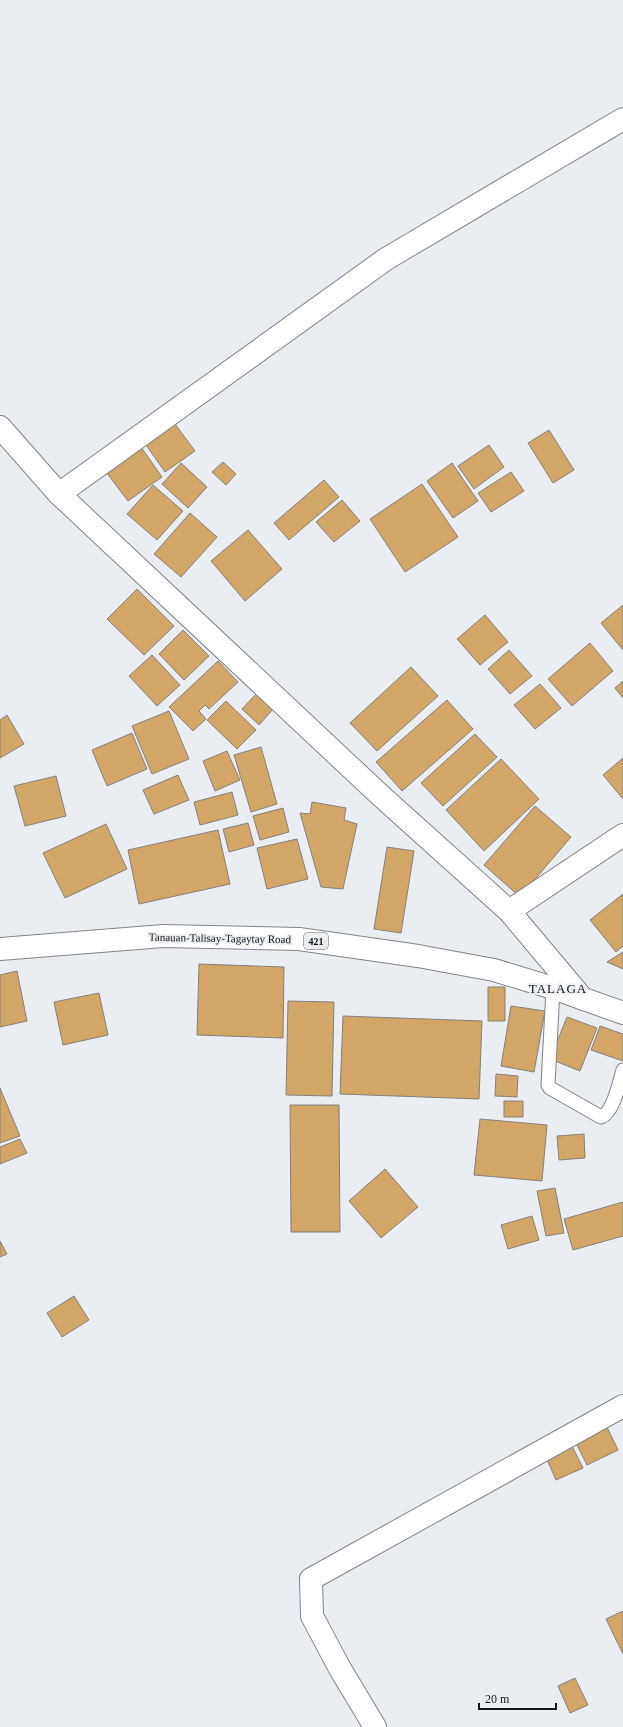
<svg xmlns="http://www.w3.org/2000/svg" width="623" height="1727" viewBox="0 0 623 1727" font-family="Georgia,serif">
  <rect width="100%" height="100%" fill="#eaedf1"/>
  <path fill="#d1a666" stroke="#84817d" d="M175,424L195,451L165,472L146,445Z
    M549,430L574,470L553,483L528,443Z
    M489,445L504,467L474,489L458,466Z
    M141,447L162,477L128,501L106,472Z
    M223,462L236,474L226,485L212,472Z
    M181,463L207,487L188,508L162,484Z
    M452,463L478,501L453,518L427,481Z
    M511,472L524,491L491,512L478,493Z
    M324,480L339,497L289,540L274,523Z
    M422,484L458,537L405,572L370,519Z
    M153,485L183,511L157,540L127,514Z
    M342,500L360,521L334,542L316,522Z
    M190,513L217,537L181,577L154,554Z
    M248,530L282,569L245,601L211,561Z
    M137,589L174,626L144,655L107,619Z
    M623,605V650L601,623Z
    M485,615L508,642L480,665L457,639Z
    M183,630L209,656L184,680L159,654Z
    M590,643L613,671L572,706L548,679Z
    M509,650L532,676L510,694L488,669Z
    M152,655L180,685L157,706L129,676Z
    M218,661L238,682L209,709L205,705L199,711L206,719L193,731L169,707Z
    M411,667L438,696L377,751L350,723Z
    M623,681V698L615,688Z
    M540,684L561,708L535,729L514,705Z
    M257,693L274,708L259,725L242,709Z
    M447,700L473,729L402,791L376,762Z
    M226,701L256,730L237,749L207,720Z
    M169,711L189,759L152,774L132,726Z
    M7,715L24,744L0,758V720Z
    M132,733L147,769L107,786L92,750Z
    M475,734L497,757L443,806L421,783Z
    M261,747L277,804L251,812L234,755Z
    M227,751L240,780L215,791L203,761Z
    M623,758V799L603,775Z
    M501,759L539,799L484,851L446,810Z
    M178,775L189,800L154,814L143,790Z
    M56,776L66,816L25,826L14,786Z
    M232,792L238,815L200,825L194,802Z
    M312,802L346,808L344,820L357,824L343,889L321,887L300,813L310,814Z
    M535,806L571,837L520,897L484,865Z
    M283,808L289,832L260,840L253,816Z
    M248,823L254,845L229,852L223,829Z
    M106,824L127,869L65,898L43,853Z
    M218,830L230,884L139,904L128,850Z
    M297,839L308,879L267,889L257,848Z
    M387,847L414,851L401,933L374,929Z
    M623,894V946L616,952L590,920Z
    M623,952V969L607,962Z
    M199,964L284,967L283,1038L197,1035Z
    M17,971L27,1021L0,1027V975Z
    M488,987H505V1021H488Z
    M99,993L108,1035L63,1045L54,1002Z
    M288,1001L334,1002L332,1096L286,1095Z
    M511,1006L545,1011L534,1072L501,1066Z
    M343,1016L482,1021L479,1099L340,1094Z
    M567,1017L597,1028L580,1071L550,1059Z
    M600,1026L623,1034V1061L591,1050Z
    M496,1074L518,1076L517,1097L495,1096Z
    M0,1088L20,1136L0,1143Z
    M504,1101H523V1117H504Z
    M290,1105H339L340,1232H291Z
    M480,1119L547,1125L542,1181L474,1175Z
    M584,1134L585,1158L559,1160L557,1136Z
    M20,1139L27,1153L0,1164V1147Z
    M385,1169L418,1207L381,1238L349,1201Z
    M555,1188L564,1233L546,1236L537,1191Z
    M623,1202V1236L573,1250L564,1219Z
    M532,1216L539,1240L508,1249L501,1225Z
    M0,1241L7,1254L0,1257Z
    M74,1296L89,1320L62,1337L47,1313Z
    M605,1423L618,1450L587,1465L574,1439Z
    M571,1444L583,1468L556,1480L545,1455Z
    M623,1611V1654L606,1619Z
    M575,1678L588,1705L570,1713L558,1686Z"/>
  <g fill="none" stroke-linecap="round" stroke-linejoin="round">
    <defs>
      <path id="lane" d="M553,988L548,1085L550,1088L601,1117C614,1112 619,1083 623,1070"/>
      <path id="street" d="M59,494L386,259L623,119
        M509,911L623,835
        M375,1727L339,1667L312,1616L311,1579L623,1406"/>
      <path id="secondary" d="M0,427L59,494L380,795L509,911L583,999"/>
      <path id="primary" d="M0,949L163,936L299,939L418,956L494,970L553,988L623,1013"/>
    </defs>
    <use href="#lane" stroke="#818488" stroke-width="15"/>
    <use href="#street" stroke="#818488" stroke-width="24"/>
    <use href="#secondary" stroke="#818488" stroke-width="24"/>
    <use href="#primary" stroke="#818488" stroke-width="24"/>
    <use href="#lane" stroke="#fff" stroke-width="13"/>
    <use href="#street" stroke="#fff" stroke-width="22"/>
    <use href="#secondary" stroke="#fff" stroke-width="22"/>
    <use href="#primary" stroke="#fff" stroke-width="22"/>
  </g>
  <g text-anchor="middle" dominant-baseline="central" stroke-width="3.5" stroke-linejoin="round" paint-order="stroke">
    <rect fill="#eaedf1" stroke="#545557" stroke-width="1" x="304" y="933" width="24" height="16" rx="3"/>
    <g font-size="10" font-weight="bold" fill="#131415">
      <text x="316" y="941">421</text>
    </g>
    <g font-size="11" fill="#131415" stroke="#eaedf1">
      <text transform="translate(220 938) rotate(1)">Tanauan-Talisay-Tagaytay Road</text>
    </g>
    <g font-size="13" letter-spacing="1" fill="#131415" stroke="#eaedf1">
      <text x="558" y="988">TALAGA</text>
    </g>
  </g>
  <path d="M479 1703v6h77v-6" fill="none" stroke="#131415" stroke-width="2"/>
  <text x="485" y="1703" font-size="12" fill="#131415" stroke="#eaedf1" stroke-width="3" paint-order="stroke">20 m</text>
</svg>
